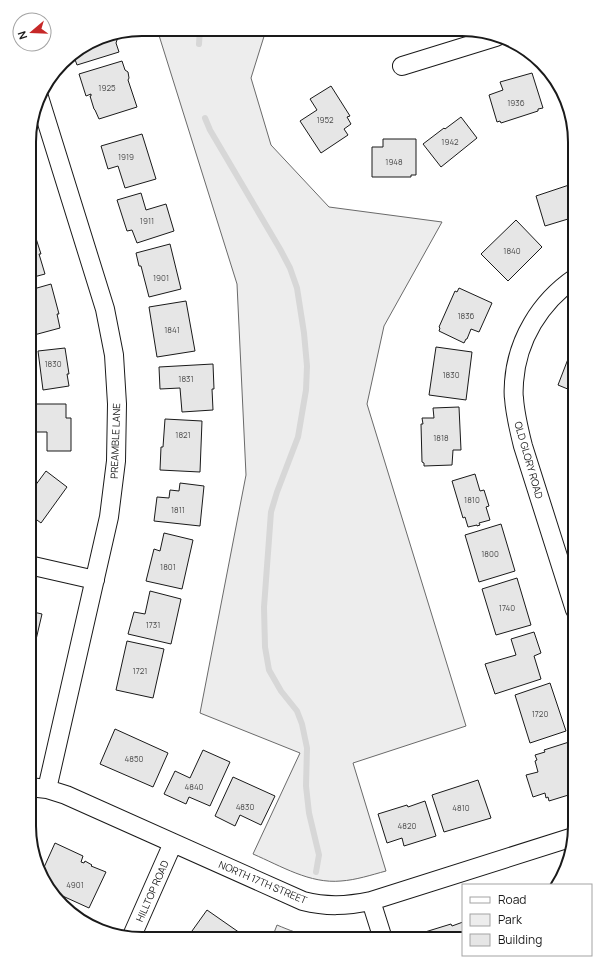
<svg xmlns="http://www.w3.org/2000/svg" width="604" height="968" viewBox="0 0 604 968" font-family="Manrope,sans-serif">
  <rect width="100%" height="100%" fill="#fff"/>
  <path fill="#ededed" stroke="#6a6a6a" d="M157,29L266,30L251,78L271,145L329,207L442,222L384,326L367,404L466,726L353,763L386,871C371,875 356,880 341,881C310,884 281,866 253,854L300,753L200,713L246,475L237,284Z
    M277,925C289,930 301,935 314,937C327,939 340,938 353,937V939L272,938Z"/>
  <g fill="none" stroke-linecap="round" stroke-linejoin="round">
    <path stroke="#d7d7d7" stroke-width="6" d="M199,44L200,29
      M205,118L210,130L280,249L290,268L297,288L304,333L307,366L306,390L298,437L277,492L271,512L264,607L265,647L269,670L281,691L297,711L302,724L307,748L306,786L309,813L319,855L316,872"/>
  </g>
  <path fill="#e6e6e6" stroke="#1a1a1a" d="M115,34L117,40L116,43L119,52L77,65L73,54L99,38Z
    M122,61L125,70L128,72L129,78L128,80L137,107L99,119L95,110L94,109L90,96H91V94L86,96L79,74Z
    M532,73L543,108L538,109V111L501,123L500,121L497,122L489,95L503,90L500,82Z
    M331,86L350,116L347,117L351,124L344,129L348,135L321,153L300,121L317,110L310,99Z
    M461,117L477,138L441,167L423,144L444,128L445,129Z
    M142,134L156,179L125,188L118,166L108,169L101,146Z
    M383,139H416V175H411V177H372V147H383Z
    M575,183V228L571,229L568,219L545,226L536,196Z
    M141,193L146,210L166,204L174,231L137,243L132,230L127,231L117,200Z
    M516,220L542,247L508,281L481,254Z
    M33,229L41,254H39L45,274L30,278V230Z
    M170,244L181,289L149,297L141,266H139L136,253Z
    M51,284L59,314H57L60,328L34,335L30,319V290Z
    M459,288L492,303L479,332L471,329L467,339H466L464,343L439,331L440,328L439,327L455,291L457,292Z
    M186,301L195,351L157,357L149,307Z
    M436,347L472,352L466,400L429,395Z
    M575,347V392L558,385L568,359H570Z
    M65,348L69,374H67L69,386L43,390L38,351Z
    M213,364L214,389H212L213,410L182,412L180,388L160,389L159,367Z
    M30,404H66V418H71V451H47V432H30Z
    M459,407L461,450H453L452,465L424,466V463L422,462L421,424H423L422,418H434L433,408Z
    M165,419L202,421L200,472L160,470L161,447H163Z
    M575,442V465L569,444Z
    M46,471L67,487L41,523L29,514V494Z
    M475,474L480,491L484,490L489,506L486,507L490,520L479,523L480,525L477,526V525L468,527L465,517L463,518L452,481Z
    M180,483L204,486L200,526L154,521L157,497L169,498L170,490L179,491Z
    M501,524L515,571L479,582L465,535Z
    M164,533L193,540L182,589L146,581L154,549L160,551Z
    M517,578L531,625L496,635L482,589Z
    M150,591L181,599L171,644L128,634L134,612L145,614Z
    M29,611L42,614L35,644L29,642Z
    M534,632L541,653L534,656L541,679L495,694L485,664L516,655L511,639Z
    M127,641L164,649L153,698L116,690Z
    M550,683L566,731L530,743L515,695Z
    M115,729L168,753L153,787L100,764Z
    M569,742L575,760V778L572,779L575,788L574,789L575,793L549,801L548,797L546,798L545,793L533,797L526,775L538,772L535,761L537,760L535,755L545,752L544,750Z
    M203,750L230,762L210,806L189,797L186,804L164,794L175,771L190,778Z
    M233,777L275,796L261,825L240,815L235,826L215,816Z
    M478,780L491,818L444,832L432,795Z
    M425,801L436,836L404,846L402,838L387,843L378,814L407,805L408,807Z
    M55,843L83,856L81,862L84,863L85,861L92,865L91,866L106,872L89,908L56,893L41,874Z
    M207,910L240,933L236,938H189L193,932L192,931Z
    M463,922V939H428L425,932L451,924L452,926Z"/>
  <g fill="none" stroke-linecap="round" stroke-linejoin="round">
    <defs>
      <path id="minor" d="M402,66L496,37
        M39,97L105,309L114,355L117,404L116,461L109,517L47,789
        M29,565L95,580
        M575,610L523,446C519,430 515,414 514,398C513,393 514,387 514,382C517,340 540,302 575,278
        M29,787L47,789L66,795L303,901C327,907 346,906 371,901L573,837
        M371,901L383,939
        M131,938L173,843"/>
    </defs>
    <use href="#minor" stroke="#1a1a1a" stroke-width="20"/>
    <use href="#minor" stroke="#fff" stroke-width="18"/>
  </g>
  <g text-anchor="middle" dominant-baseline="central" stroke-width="3" stroke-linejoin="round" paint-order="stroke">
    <g font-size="8" fill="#4d4d4d">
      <text x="107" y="87">1925</text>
      <text x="516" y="102">1936</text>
      <text x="325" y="119">1952</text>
      <text x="450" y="141">1942</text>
      <text x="126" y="156">1919</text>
      <text x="394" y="161">1948</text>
      <text x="147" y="220">1911</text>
      <text x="512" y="250">1840</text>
      <text x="161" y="277">1901</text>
      <text x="466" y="315">1836</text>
      <text x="172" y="329">1841</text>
      <text x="53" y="363">1830</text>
      <text x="451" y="374">1830</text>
      <text x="186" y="378">1831</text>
      <text x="183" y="434">1821</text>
      <text x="441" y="437">1818</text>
      <text x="472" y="499">1810</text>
      <text x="178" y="509">1811</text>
      <text x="490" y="553">1800</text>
      <text x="168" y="566">1801</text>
      <text x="507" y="607">1740</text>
      <text x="153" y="624">1731</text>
      <text x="140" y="670">1721</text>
      <text x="540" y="713">1720</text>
      <text x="134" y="758">4850</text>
      <text x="194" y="786">4840</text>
      <text x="245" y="806">4830</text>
      <text x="461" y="807">4810</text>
      <text x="407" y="825">4820</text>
      <text x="75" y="884">4901</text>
    </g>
    <g font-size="10" fill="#1a1a1a" stroke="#fff">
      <text transform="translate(115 441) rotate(-88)">PREAMBLE LANE</text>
      <text transform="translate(529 460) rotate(74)">OLD GLORY ROAD</text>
      <text transform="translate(263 882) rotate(23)">NORTH 17TH STREET</text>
      <text transform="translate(152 891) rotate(-66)">HILLTOP ROAD</text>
    </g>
  </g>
  <path d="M0 0H604V968H0ZM142 36H462A106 106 0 0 1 568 142V826A106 106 0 0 1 462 932H142A106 106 0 0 1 36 826V142A106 106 0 0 1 142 36Z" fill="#fff" fill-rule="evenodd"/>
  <path fill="none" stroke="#1a1a1a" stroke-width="2" d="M142 36H462A106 106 0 0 1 568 142V826A106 106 0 0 1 462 932H142A106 106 0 0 1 36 826V142A106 106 0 0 1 142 36Z"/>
  <rect x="462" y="884" width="130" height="72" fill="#ffffff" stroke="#a3a3a3"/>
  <rect x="470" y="897" width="20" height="6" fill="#ffffff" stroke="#a3a3a3"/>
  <text x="498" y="904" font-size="12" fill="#1a1a1a">Road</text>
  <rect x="470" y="914" width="20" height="12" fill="#ededed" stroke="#a3a3a3"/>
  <text x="498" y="924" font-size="12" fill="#1a1a1a">Park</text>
  <rect x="470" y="934" width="20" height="12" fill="#e6e6e6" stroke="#a3a3a3"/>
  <text x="498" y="944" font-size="12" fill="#1a1a1a">Building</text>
  <g transform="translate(32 32) rotate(251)"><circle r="19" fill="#ffffff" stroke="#a3a3a3"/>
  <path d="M0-3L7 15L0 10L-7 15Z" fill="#c62828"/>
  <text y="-6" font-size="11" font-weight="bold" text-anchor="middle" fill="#1a1a1a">N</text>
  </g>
</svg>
